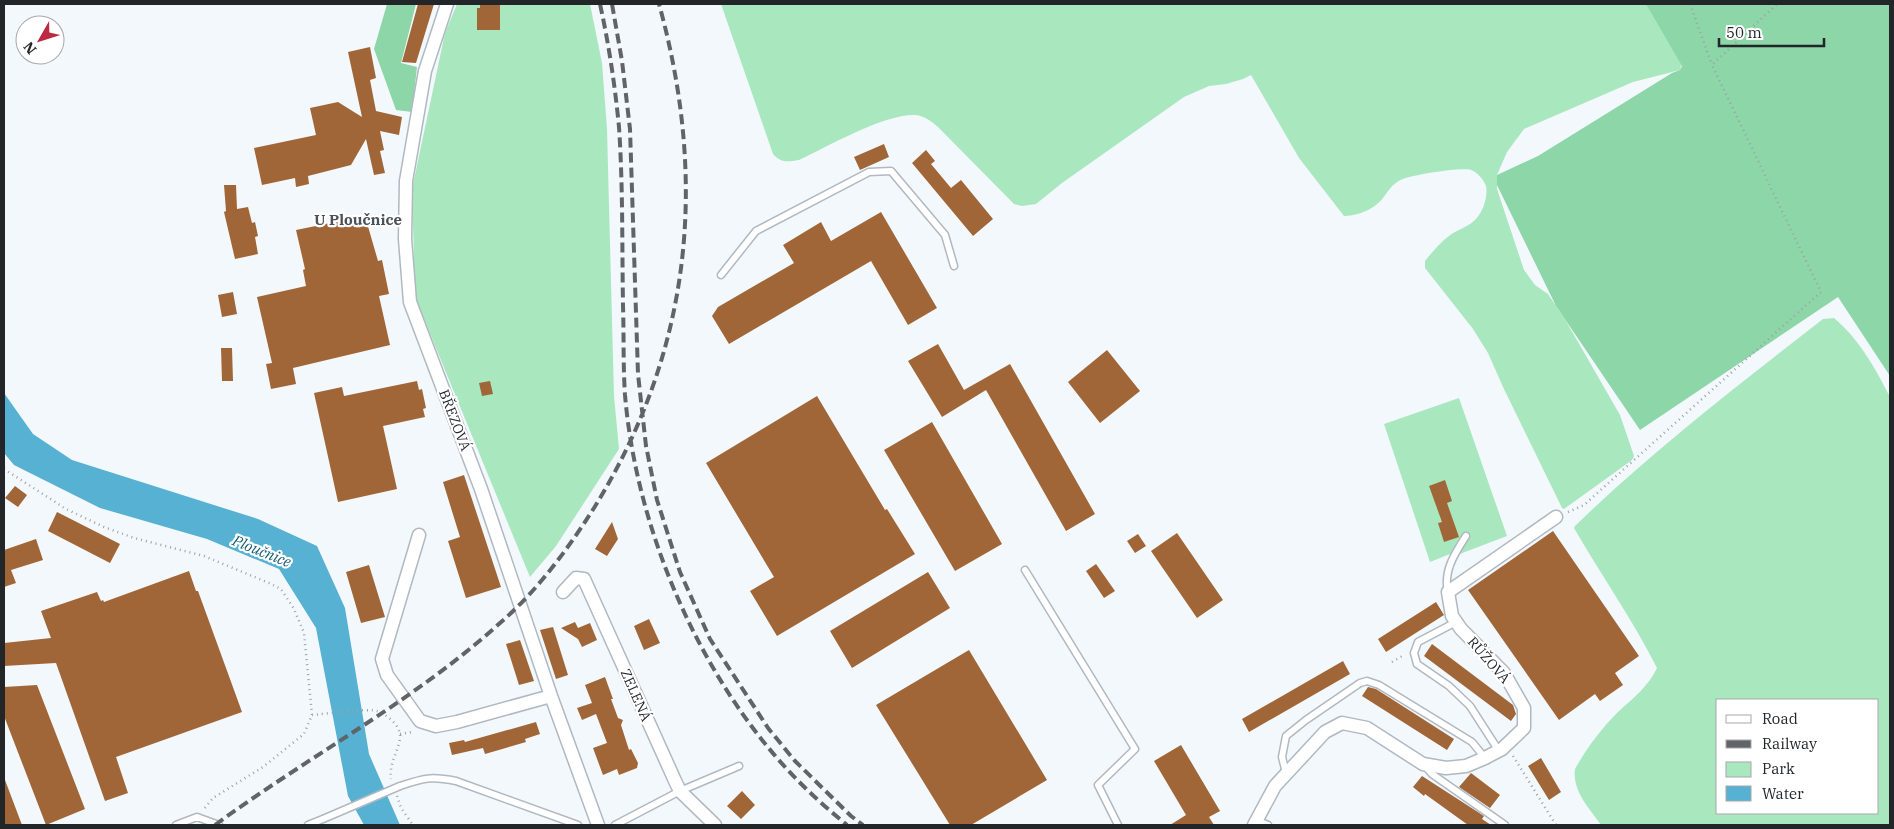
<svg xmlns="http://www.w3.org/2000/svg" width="1894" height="829" viewBox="0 0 1894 829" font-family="'IBM Plex Serif',serif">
  <rect width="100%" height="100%" fill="#f3f8fd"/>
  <path fill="#a9e7bf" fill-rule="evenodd" d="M457,4H590L602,63L607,129L614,396L619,449L556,546L530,577L415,297L412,189L445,33Z
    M721,4H1650L1682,63L1680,70L1633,82L1524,129L1507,152L1497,175V189L1524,270L1535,285L1548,294L1566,321L1620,415L1634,456L1632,460L1564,509L1562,508L1503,387L1488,353L1473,329L1425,268V261C1433,251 1443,239 1455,232C1464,227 1472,225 1479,215C1484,208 1488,195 1486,186C1484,180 1477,172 1471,170C1461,167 1413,175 1403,179C1389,184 1386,198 1376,205C1367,212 1354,216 1344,216L1299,158L1251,75L1243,79L1226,84L1209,86L1184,97L1062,183L1036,204L1022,206L1014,204L938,127C931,121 923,115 914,115C882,115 829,146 799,160C787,162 781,163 773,154Z
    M1834,318C1860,340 1875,368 1890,397V825H1601C1589,808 1572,791 1575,769C1586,749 1601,729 1618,712C1633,698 1648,687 1657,668C1633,620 1601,575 1574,528L1575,526C1652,451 1738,385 1823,319ZM1718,700H1878V813H1718Z
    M1459,398L1507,536L1457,555L1450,554L1430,562L1384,424Z"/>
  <path fill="#8cd6a8" d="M387,4H416L401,63L417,67L412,112L396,110L374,49Z
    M1646,4H1890V376L1838,297L1640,430L1556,306L1497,185V175L1538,156L1672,73L1680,70L1682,66Z"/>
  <path fill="#56b1d2" d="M4,393L33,434L72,460L258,519L317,546L345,608L369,754L400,825H364L348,796L316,628L279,569L207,539L100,508L14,465L4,453Z"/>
  <path fill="#a06637" d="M418,4H434L416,63L402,62Z
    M480,4H500V30H477V8H480Z
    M370,47L376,78L370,80L376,111L402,117L399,135L380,131L384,150L380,151L385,173L374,175L366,139L351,165L308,176L309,184L296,187L295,178L262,185L254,148L316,135L310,108L338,102L362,117L348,52Z
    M884,144L889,157L860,170L854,157Z
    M926,150L935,161L931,164L951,188L961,180L993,219L973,236L912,163Z
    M224,185H236L237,209L248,207L252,223L255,222L258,236L255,237L258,254L235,259L224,212L226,211Z
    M881,212L937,308L908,325L871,261L729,344L712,316L718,307L794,263L783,245L821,222L831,241Z
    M365,216L378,261L382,260L389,294L379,296L390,345L293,368L296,384L271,389L266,364L272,363L257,297L306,286L303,270L305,269L296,230Z
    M233,292L237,314L222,317L218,295Z
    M938,344L964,390L1010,364L1095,514L1066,531L986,390L942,417L908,361Z
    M221,348H232L233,381H222Z
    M1107,350L1140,391L1100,423L1068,382Z
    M417,381L419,390L422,389L426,408L423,409L425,417L383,426L397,489L338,502L314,393L342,387L344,396Z
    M490,381L493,394L482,396L479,383Z
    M817,396L885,510L887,509L915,554L777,636L750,591L774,577L706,463Z
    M932,422L1002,544L955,571L884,450Z
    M464,475L501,587L466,598L448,541L460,537L443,482Z
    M1445,480L1452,501L1447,503L1459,537L1444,542L1438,523L1442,522L1429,486Z
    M15,486L27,495L18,507L5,498Z
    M57,512L120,544L110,563L48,531Z
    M612,522L618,539L607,556L595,549Z
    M1553,531L1639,656L1615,673L1623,685L1600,701L1595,694L1559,720L1468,590Z
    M1177,533L1223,600L1197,618L1151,551Z
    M1138,534L1146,546L1135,553L1127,541Z
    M36,539L43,560L11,570L16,583L4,587V550Z
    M1096,564L1115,591L1104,598L1086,571Z
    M369,565L385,617L361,623L346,572Z
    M189,571L196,591H198L242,712L116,757L128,793L105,801L56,663L4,666V643L51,638L41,611L97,592L101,601L103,600L104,602Z
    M928,572L950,608L852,668L830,631Z
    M1436,602L1444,615L1386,652L1378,639Z
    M649,619L660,643L644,650L634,626Z
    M575,622L578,628L590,623L597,640L582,647L578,639L561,628Z
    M553,627L568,675L556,679L540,630Z
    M520,640L534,681L519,685L506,644Z
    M1432,644L1513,705L1516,714L1511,721L1424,656Z
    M969,650L1047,780L971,825H950L876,705Z
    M1343,661L1350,674L1249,732L1242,719Z
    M605,677L613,699H611L618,718L623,720L621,725L629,750L631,749L638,763L637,768L619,775L617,769L603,775L593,748L607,743L596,714L582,720L577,708L592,703L585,685Z
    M37,685L85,809L46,825L4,716V687Z
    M1368,687L1376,689L1454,739L1447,750L1362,696Z
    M536,722L540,734L525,739L526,742L485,754L483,748L452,755L449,743L464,740L465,742Z
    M1181,745L1220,811L1209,817L1214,825H1170L1186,815L1154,761Z
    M1541,758L1561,792L1549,800L1528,766Z
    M1471,773L1500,795L1490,808L1459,787Z
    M1422,776L1484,816L1482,819L1491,825H1468L1425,794L1424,796L1413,787Z
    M5,780L22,825H4Z
    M742,791L755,805L741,819L727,806Z"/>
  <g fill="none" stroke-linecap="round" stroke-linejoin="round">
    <defs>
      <path id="service" d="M721,275L756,231L869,172L891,171L945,235L954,266
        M1025,570L1135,749L1098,785L1118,825
        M1448,592C1443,571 1455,553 1466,536
        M1456,622L1418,642L1414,653L1417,664L1449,686L1470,706L1499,751
        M1425,766L1432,774L1505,825
        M1286,773L1282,757L1286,736L1306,720L1360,683L1367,681L1379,685L1472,742L1485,758
        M400,786C424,778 431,776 456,781L578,825
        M1256,820L1268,825
        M176,825L197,817L219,825
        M308,825L323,819
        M615,825L680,791L739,766"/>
      <path id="minor" d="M447,4L425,71L406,181L405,239L410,302L481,489L551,696L598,825
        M419,535L382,659L387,675L420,721L436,726L457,722L551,696
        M563,592L576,578L584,579L676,783L680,791L715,825
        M1254,825L1275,786L1325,732L1342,723L1367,728L1423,764L1446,768L1466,766L1485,758L1502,749L1524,728V708L1504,673L1461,629L1452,616L1448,592L1556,517"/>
    </defs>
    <use href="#service" stroke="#b0b8c1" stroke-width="9"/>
    <use href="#minor" stroke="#b0b8c1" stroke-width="15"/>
    <path stroke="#9da2a6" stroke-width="2.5" stroke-dasharray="1 4" stroke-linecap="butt" d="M1690,4L1712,65
      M4,469L66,509L104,527L134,538L204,556L269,583L281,589L294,609L304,633L312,715L304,734L263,767L213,798L203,810
      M1568,512L1584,505L1821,292L1712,65L1777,4
      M1392,662L1404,655
      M312,715C323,714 370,708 377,711C388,715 402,727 400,739C397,754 389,764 391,779
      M400,734L413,732
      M1513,756L1556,825
      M397,796L401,808L413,825"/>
    <use href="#service" stroke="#fff" stroke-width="6"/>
    <use href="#minor" stroke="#fff" stroke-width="12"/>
    <path stroke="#606468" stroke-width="4" stroke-dasharray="10 5" stroke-linecap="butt" d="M600,4C609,45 615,86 619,127C623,186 622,247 623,306C624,336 623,366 625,395C636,526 696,669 785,767C804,788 825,807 847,825
      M612,4L622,61L630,129L638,374L646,446L657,500L680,572L710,639L768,728L795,761L851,816L863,825
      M215,825C309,756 414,701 500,623C537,591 568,549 594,508C692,350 708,181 659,4"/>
    <defs>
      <path id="service-bridge" d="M323,819L400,786"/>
    </defs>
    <use href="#service-bridge" stroke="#b0b8c1" stroke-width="9" stroke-linecap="butt"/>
    <use href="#service-bridge" stroke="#fff" stroke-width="6"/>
  </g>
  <g text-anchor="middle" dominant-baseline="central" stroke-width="4.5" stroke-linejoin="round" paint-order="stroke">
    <g font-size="14" fill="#232629" stroke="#fff">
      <text transform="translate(455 420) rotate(69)">BŘEZOVÁ</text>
      <text transform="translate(1489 660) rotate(49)">RŮŽOVÁ</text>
      <text transform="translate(636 695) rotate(66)">ZELENÁ</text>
    </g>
    <g font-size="15" font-weight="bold" fill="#4a5158" stroke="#fff">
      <text x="358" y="219">U Ploučnice</text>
    </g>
    <g font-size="15" font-style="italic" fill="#145d74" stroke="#fff">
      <text transform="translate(262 551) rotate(22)">Ploučnice</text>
    </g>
  </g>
  <rect width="1894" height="829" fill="none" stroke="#232629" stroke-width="10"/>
  <rect x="1716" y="699" width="162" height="115" fill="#ffffff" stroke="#a7a8a9"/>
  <rect x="1726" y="715" width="25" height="8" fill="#ffffff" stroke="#a7a8a9"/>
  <text x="1762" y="724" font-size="15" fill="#232629">Road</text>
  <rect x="1726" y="740" width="25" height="8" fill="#606468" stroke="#a7a8a9"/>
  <text x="1762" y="749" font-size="15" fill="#232629">Railway</text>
  <rect x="1726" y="762" width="25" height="15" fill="#a9e7bf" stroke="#a7a8a9"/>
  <text x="1762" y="774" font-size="15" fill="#232629">Park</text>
  <rect x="1726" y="786" width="25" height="15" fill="#56b1d2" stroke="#a7a8a9"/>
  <text x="1762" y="799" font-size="15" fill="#232629">Water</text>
  <g transform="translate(40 40) rotate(231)"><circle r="24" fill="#ffffff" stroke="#a7a8a9"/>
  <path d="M0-4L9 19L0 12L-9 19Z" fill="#bb2a40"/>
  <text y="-8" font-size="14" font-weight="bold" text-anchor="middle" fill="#232629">N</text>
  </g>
  <path d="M1719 38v8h105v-8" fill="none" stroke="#232629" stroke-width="2.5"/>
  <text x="1726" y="38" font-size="15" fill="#232629" stroke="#ffffff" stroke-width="4" paint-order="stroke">50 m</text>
</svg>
